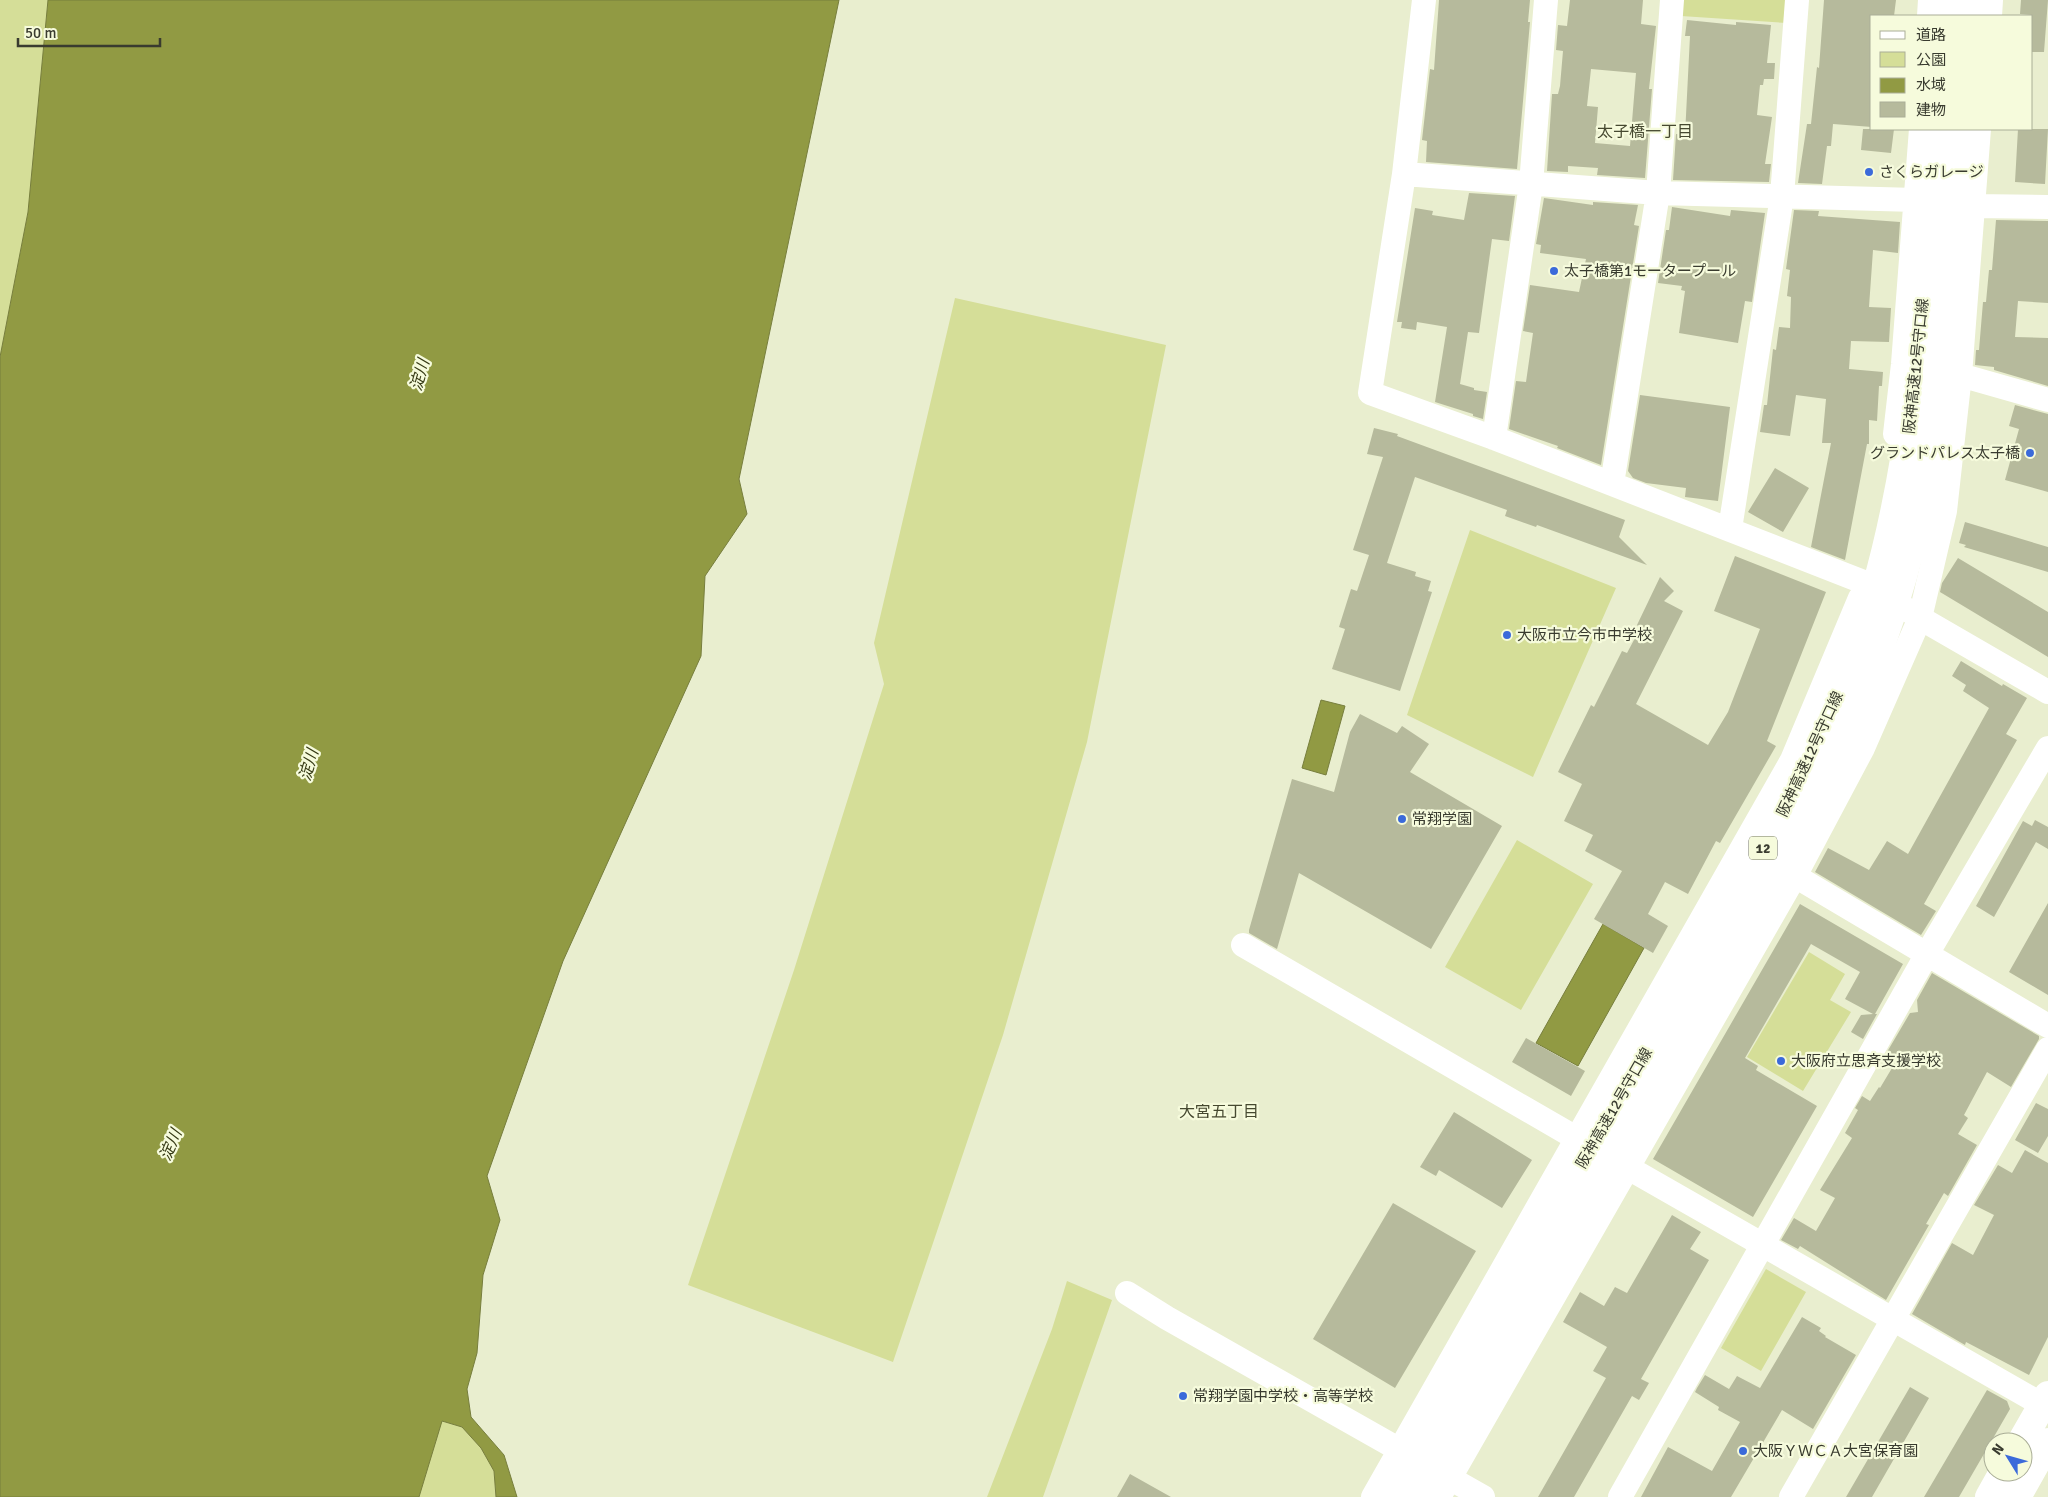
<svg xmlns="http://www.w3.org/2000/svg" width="2048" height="1497" viewBox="0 0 2048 1497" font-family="Signika,'Noto Sans JP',sans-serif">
  <rect width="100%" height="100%" fill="#e9eecf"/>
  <path fill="#d5de98" d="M0,0H48L28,212L0,357Z
    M1682,0H1789L1787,23L1681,16Z
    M955,298L1166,345L1087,742L1003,1035L893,1362L688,1285L794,970L884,684L874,643Z
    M1470,530L1616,588L1533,777L1407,715Z
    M1517,840L1593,884L1521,1010L1445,967Z
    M1809,952L1845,974L1830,1000L1851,1012L1803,1091L1747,1057Z
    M1766,1269L1806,1292L1761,1371L1721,1348Z
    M1067,1281L1112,1300L1043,1497H987L1052,1329Z
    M441,1421L462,1427L481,1448L494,1471L496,1497H419Z"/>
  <path fill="#919a43" stroke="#777e3d" d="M48,0H839L739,479L747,514L705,576L701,656L563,961L487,1176L500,1220L483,1275L477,1353L467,1389L471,1417L504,1455L517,1497H496L494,1471L481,1448L462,1427L442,1421L419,1497H0V357L28,212Z
    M1321,700L1345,706L1326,775L1302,768Z
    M1603,924L1644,948L1578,1066L1536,1043Z"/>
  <path fill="#b6ba9c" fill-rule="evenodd" d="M1439,0H1530L1528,22H1530L1517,169L1426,162L1427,141L1422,140L1430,69L1434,70Z
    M1570,0H1643L1641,24L1656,26L1649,89H1652L1645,178L1597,175L1598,168L1568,166V172L1547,171L1552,94H1558L1560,86L1563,51L1556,50L1558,25L1567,26ZM1591,69L1636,73L1630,146L1595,143L1598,107L1587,106Z
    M1824,0H1896L1894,16H1872V127L1833,124L1831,146H1827L1822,184L1798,183L1807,124H1811L1817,67L1819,68Z
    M2021,0H2048L2044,52H2032V15L2020,14Z
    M1687,20L1736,25V22L1771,25L1767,63H1775L1774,79H1764L1763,85H1760L1757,115L1772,117L1765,164H1771L1769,182L1673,180L1676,134L1685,135L1690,36H1685Z
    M1863,129H1894L1891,153L1861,150Z
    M2018,129H2048L2045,184L2015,182Z
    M1469,193L1515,196L1509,241L1492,239L1479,333L1468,332L1460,384L1474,388V390L1487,392L1483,419L1473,416V414L1435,402L1447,327L1417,322L1416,330L1401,328L1402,322H1397L1415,208L1433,211L1432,215L1464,220Z
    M1544,198L1593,205V202L1638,205L1634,225L1639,226L1601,465L1557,448L1558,446L1509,429L1516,381L1526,382L1533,333L1523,331L1530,285L1579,292L1586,259L1540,253L1541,245L1536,244Z
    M1672,207L1730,216L1731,210L1765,213L1752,302L1745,301L1738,343L1679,333L1685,291L1681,290L1682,286L1658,283L1666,230H1669Z
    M1794,210L1819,211L1818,216L1900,222L1898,253L1873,250L1869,307L1891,308L1889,342L1851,341L1849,369L1883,372L1882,386H1879L1877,421L1869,420V444H1867L1845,560L1811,547L1831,443H1822L1826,399L1796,395L1790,436L1760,432L1764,405H1767L1773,349L1776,350L1779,327L1790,328L1791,297L1787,296L1790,270L1786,269Z
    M1996,220L2048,221V303L2018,301L2015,337L2048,338V386L1994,370V367L1975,365L1976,350H1979L1983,302H1986L1989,270H1992Z
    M1640,395L1730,407L1718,501L1685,497L1686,488L1646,483L1633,478L1628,471Z
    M2015,405L2048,414V492L2005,480L2019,429L2009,426Z
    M1374,428L1398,434L1397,436L1625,520L1619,537L1647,565L1537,525L1536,527L1505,516L1507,510L1415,477L1387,563L1416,572L1415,576L1431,581L1428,591L1432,592L1400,691L1332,669L1345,629L1339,627L1351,589L1357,591L1369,555L1353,550L1383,457L1367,454Z
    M1775,468L1809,488L1783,532L1748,512Z
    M1965,522L2048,547V572L1964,547L1966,545L1959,543Z
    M1735,556L1826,592L1767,741L1776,746L1720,843L1716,841L1688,894L1665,882L1648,914L1668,926L1653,953L1594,919L1622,871L1585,851L1593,835L1564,821L1582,784L1558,772L1591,705L1594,707L1622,651L1627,653L1642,625L1639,627L1637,625L1660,577L1674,591L1664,601L1683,611L1636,704L1708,745L1728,712L1760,629L1714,611Z
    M1958,558L2048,612V657L1940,592L1942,583Z
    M1961,661L2002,686L2003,684L2027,698L2006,734L2017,740L1924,904L1936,911L1921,935L1815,872L1828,848L1869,870L1887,841L1908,854L1989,708L1963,691L1966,685L1952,676Z
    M1360,714L1397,733L1402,726L1429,744L1410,772L1502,826L1431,949L1299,873L1277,949L1249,933V930L1292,779L1334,792L1350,732Z
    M2035,820L2048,827V849L2036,842L1994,917L1976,906L2023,821L2032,826Z
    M2048,903V995L2009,972Z
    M1800,904L1903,964L1875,1014H1877L1863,1039L1851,1032L1861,1015L1873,1014L1845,999L1860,972L1811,944L1745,1058L1758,1066L1756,1070L1817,1106L1753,1217L1653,1159Z
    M1932,973L2039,1036V1039L2011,1087L1987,1072L1964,1115L1968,1118L1958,1134L1977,1145L1948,1196L1944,1193L1926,1224L1929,1225L1886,1300L1800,1246L1798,1249L1781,1240L1794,1218L1816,1231L1835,1198L1820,1190L1852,1138L1845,1133L1858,1110L1855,1108L1862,1096L1870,1101L1879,1087L1880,1088L1898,1058L1887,1052L1910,1013L1918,1012L1917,1000Z
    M1526,1038L1585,1071L1571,1096L1512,1062Z
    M2036,1103L2048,1109V1136L2038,1153L2015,1140Z
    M1454,1112L1532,1160L1502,1208L1439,1170L1436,1176L1420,1167Z
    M2025,1150L2048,1163V1337L2029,1375L1966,1342L1965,1345L1912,1314L1952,1243L1973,1255L1994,1215L1974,1205L1998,1165L2012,1173Z
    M1393,1203L1476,1251L1395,1388L1313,1339Z
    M1672,1215L1701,1232L1690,1249L1709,1260L1641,1379L1649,1383L1639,1400L1632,1396L1574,1497H1538L1606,1378L1593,1371L1607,1347L1563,1322L1580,1292L1604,1306L1615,1287L1627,1293Z
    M1802,1317L1821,1328L1819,1331L1826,1336L1825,1337L1856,1355L1813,1429L1782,1410L1731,1497H1641L1668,1447L1712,1471L1740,1422L1718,1410L1719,1407L1695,1392L1697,1388L1705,1375L1729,1389L1737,1376L1760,1388Z
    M1910,1387L1929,1398L1872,1497H1846Z
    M1987,1390L2007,1401L2010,1409L1959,1497H1924Z
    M1130,1474L1171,1497H1117Z"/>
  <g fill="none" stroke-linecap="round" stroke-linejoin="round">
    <path stroke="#fff" stroke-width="24" d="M1424,0L1404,174L1370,393L1494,438L1866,583L1920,618L2048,692
      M1929,16L1930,0
      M1990,16L1991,0
      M1404,174L1658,193L1916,200L1972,206L2048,207
      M1960,375L2048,400
      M1895,434L1903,364L1921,129
      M1494,438L1531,184L1546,0
      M1612,484L1658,193L1672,0
      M1730,529L1782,196L1797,0
      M1795,876L2048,1026
      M1243,945L1576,1138L2048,1408
      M1127,1293L1167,1318L1483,1497
      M1373,1497L1792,760L1860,598
      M1439,1497L1795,876L1863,748L1920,618L1945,511L1960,375L1979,129
      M1620,1497L1927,954L2048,748
      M1791,1497L2048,1049"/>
    <path stroke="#fff" stroke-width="28" d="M2021,1442L2048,1395
      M1989,1497L2003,1472
      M2017,1497L2048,1442"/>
    <path stroke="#fff" stroke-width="28" d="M1946,16L1947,0
      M1970,16L1971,0
      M1391,1497C1481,1340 1570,1184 1661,1028C1742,887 1829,747 1875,590C1918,440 1925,284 1937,129
      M1418,1497L1814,805C1862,704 1902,602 1923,493C1947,375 1952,248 1961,129"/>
  </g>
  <g fill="#3b6ada" stroke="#f6fbdc" stroke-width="2">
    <circle cx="1869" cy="172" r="5"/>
    <circle cx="1554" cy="271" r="5"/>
    <circle cx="2030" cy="453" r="5"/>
    <circle cx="1507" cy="635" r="5"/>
    <circle cx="1402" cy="819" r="5"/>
    <circle cx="1781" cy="1061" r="5"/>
    <circle cx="1183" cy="1396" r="5"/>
    <circle cx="1743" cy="1451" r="5"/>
  </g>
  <g text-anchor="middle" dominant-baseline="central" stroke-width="4.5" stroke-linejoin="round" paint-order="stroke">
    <rect fill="#f6fbdc" stroke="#727563" stroke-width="1" x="1749" y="836.5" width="28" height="23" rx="4"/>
    <g font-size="14" font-weight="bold" fill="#393b2f">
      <text x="1763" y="848">12</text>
    </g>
    <g font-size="15" fill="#393b2f" stroke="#f6fbdc" text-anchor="start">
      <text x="1879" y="172">さくらガレージ</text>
      <text x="1564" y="271">太子橋第1モータープール</text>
      <text x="2020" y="453" text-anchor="end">グランドパレス太子橋</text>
      <text x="1517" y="635">大阪市立今市中学校</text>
      <text x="1412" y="819">常翔学園</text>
      <text x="1791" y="1061">大阪府立思斉支援学校</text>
      <text x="1193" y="1396">常翔学園中学校・高等学校</text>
      <text x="1753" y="1451">大阪ＹＷＣＡ大宮保育園</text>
    </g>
    <g font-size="15" fill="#393b2f" stroke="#f6fbdc">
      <text transform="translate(1916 366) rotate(-84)">阪神高速12号守口線</text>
      <text transform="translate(1810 754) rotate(-65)">阪神高速12号守口線</text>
      <text transform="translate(1614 1108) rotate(-60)">阪神高速12号守口線</text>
    </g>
    <g font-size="16" fill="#464930" stroke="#f6fbdc">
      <text x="1645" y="132">太子橋一丁目</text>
      <text x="1219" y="1112">大宮五丁目</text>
    </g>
    <g font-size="16" font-style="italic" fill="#363a15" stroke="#f6fbdc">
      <text transform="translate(420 375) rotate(-74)">淀川</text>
      <text transform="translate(309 765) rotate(-74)">淀川</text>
      <text transform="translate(171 1145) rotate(-67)">淀川</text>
    </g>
  </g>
  <rect x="1870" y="15" width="162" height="115" fill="#f6fbdc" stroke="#aaae97"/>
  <rect x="1880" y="31" width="25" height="8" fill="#ffffff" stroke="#aaae97"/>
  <text x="1916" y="40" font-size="15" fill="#393b2f">道路</text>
  <rect x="1880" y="52" width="25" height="15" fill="#d5de98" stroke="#aaae97"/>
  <text x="1916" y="65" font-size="15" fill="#393b2f">公園</text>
  <rect x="1880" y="78" width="25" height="15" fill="#919a43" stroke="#aaae97"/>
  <text x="1916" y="90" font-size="15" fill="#393b2f">水域</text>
  <rect x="1880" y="102" width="25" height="15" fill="#b6ba9c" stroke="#aaae97"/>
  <text x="1916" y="115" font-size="15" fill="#393b2f">建物</text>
  <g transform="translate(2008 1457) rotate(307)"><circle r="24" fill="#f6fbdc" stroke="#aaae97"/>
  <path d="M0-4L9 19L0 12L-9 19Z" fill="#3b6ada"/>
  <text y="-8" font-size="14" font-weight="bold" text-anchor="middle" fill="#393b2f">N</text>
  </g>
  <path d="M18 38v8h142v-8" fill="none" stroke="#393b2f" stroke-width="2.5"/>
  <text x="25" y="38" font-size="15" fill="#393b2f" stroke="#f6fbdc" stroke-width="4" paint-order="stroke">50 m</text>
</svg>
